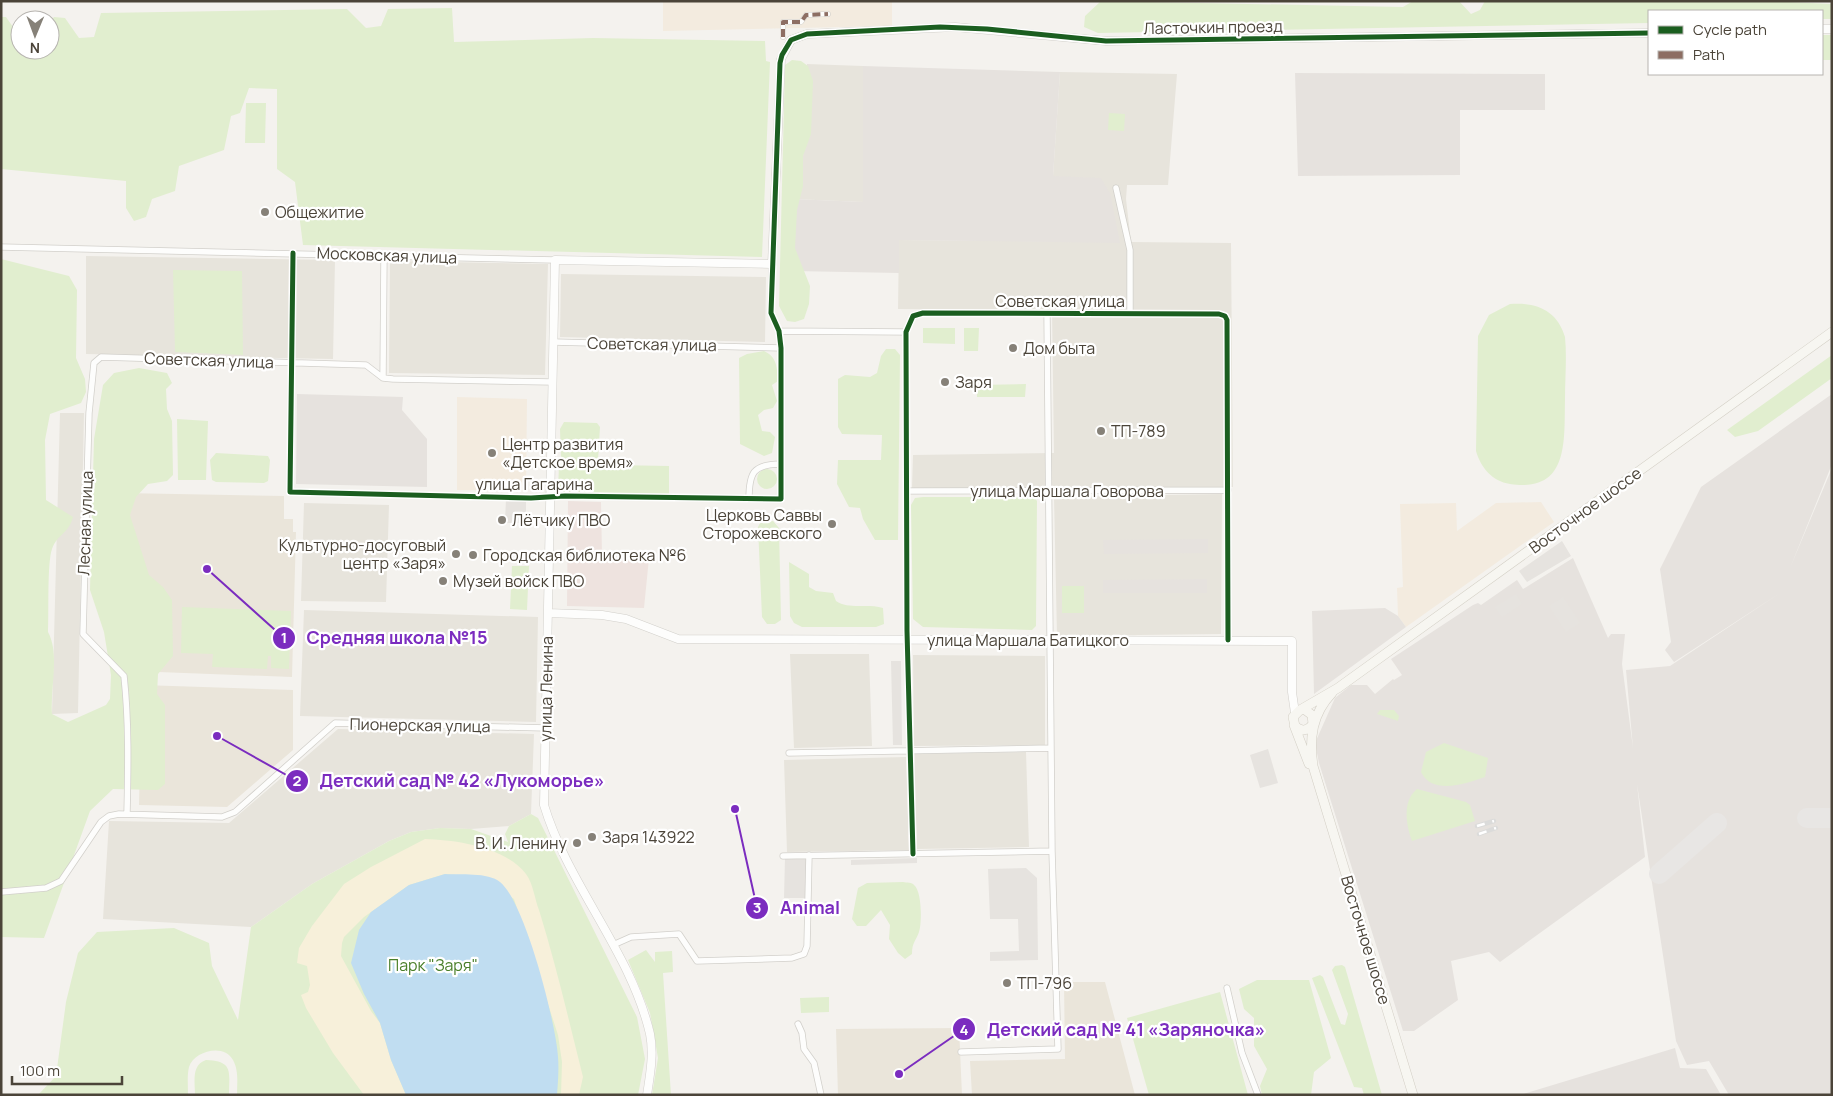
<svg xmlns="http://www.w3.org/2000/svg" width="1833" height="1096" viewBox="0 0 1833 1096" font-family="Manrope,sans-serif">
  <rect width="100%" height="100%" fill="#f4f2ee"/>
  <path fill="#e7e4dc" d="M807,64L863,66V202L793,199L802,180Z
    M1060,72L1177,74L1168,185H1127L1126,199L1131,242L1231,243L1233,487L912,488L913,455L1054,453L1052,310L898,309L899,240L1119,242L1053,176Z
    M86,256L335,260L333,359L86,354Z
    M390,261L548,264L545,375L389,373Z
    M561,274L766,277L765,342L560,337Z
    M60,413H84L78,713L52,714Z
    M1222,494L1221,634L1057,636L1054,497Z
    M304,503L389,505L386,602L301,601Z
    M304,610L538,617L536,722L300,716Z
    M790,654H869L872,746L794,748Z
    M913,655L1045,656V745L914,746Z
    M338,729L534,734L531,814L509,826L471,829L440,828L411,832L389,841L312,884L251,927L103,919L109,821L229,823Z
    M1026,752L1029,847L917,849L913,754Z
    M906,757L909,850L787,852L784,760Z"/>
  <path fill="#f3ebdf" d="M663,1H892V26L663,31Z
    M457,397L527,399L526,491L457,490Z
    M1541,502L1554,522L1406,627L1398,616L1397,588L1403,587L1400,504L1456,503L1457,531L1496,503Z"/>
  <path fill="#e6e2de" d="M863,66L1060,72L1053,176L1101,178L1110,193L1120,243L899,240V273L793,271V199L863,202Z
    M1295,73L1545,74V110H1460V175L1298,176Z
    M297,394L403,397L402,410L427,439V487L296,484Z
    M1832,394V464L1790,568L1832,468V1095H1729L1709,1061L1687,1065L1676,1041L1637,784L1645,857L1500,962L1489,952L1451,961L1458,1000L1414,1031H1403L1319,763L1315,743L1335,698L1351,685H1367L1375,694L1393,679L1394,680L1402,675L1391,659L1473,605L1478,603L1481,605L1517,580L1523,589L1573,558L1608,638L1611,634H1625L1622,664L1633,748L1626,670L1670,666L1780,593L1674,662L1665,650L1671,642L1660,569L1701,487Z
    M1208,539V553L1104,554L1103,540Z
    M1207,579V593H1103V580Z
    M1385,608L1398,616L1406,627L1314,694L1312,611Z
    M1675,1048L1680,1068L1706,1069L1721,1095H1520Z"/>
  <path fill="#eae5da" d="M122,493L284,496V519H293V532H296L292,677L132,671Z
    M142,685L293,690V750L227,807L139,805Z
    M1064,982H1105L1135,1095H972L970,1061L1065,1059Z
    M959,1028L962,1095H838L836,1029Z"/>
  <path fill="#eee3df" d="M568,501L601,502L602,556L649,558L644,608L567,606Z"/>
  <path fill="#e1eecf" d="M1101,1L1403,7L1413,1H1459L1471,14L1480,10L1485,1H1766L1832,4V19H1822V11H1649V23L1098,33L1084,27L1085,16Z
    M452,8L454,42L593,38L765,41L766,61L770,62L762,257L303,245L295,182L277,169V89L249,88L240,113L231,116L224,150L179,166L175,191L152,199L146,217L134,221L126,208V181L1,169V17H6L20,37V50H50V22L54,17L65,18L79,38L94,37L101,13L347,9L366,28L381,26L388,9Z
    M1822,35H1832V60H1822Z
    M792,60L801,61L808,66L813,81L811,134L803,156V186L797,210L795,248L810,286L809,304L804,319L795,322L787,321L779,306L785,65Z
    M246,103H266L265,143H245Z
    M1109,113L1125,114L1124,131L1108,130Z
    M1,259L69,276L77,290L76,358L85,379L86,392L81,403L50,414L45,440L46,500L73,517C68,535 58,533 52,549C47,563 49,614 48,632C60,654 50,688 52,714L68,722L106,705L110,699L111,675L104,632L90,590L94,439L103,385L114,373L139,368L167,373L172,383L166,389L167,409L172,421L173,475L167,481L148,484L136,497L130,515L149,575L163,587L172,600L173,656L158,674L157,694L165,705V784L158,790L113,789L90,811L44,938L1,937Z
    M173,270L242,271L243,355L175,352Z
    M1510,304C1536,302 1557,310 1565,337C1567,357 1565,378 1565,399C1564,440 1570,493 1510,484C1492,481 1481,468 1476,451L1478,336L1489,315Z
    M923,328H955V344L923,343Z
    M964,328H979L978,351H964Z
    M886,349H895L900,355L898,540H875L863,519L860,508L849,507L837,484L838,460H881L882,435L842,434L838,427V379L845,375L870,377L877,373L881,356Z
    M764,351C777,357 777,367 778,381L772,385L777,401L773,408L764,410L758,415L762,431L770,432L775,437L772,453L764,456L740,444L739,358L747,354Z
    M1832,355V378L1758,431L1735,437L1727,430Z
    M1026,384L1025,397H977V385Z
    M177,419L208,421L206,480H178Z
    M564,422L597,423L600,427L598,460C590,464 568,465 561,458L560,429Z
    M216,453L268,456L270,460L268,481L264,483L216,482L212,480L210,460Z
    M559,464L669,466V494L558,492Z
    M757 479a10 10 0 1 1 20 0a10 10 0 1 1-20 0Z
    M923,497H1034L1037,501L1036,626L1032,630L923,627L913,619L911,505L915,498Z
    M773,521L779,528L781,620L775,624H767L762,617L758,527L760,523Z
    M789,562L809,574V587L816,591L833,593L836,601C849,610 867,603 883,608L884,624L876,627H802L794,623L790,616Z
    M512,566H529L527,610L510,609Z
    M1062,586H1084V613H1062Z
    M182,607L291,611L289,669L271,668V656H268L267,669L212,667L213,654L181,653Z
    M1380,710H1394L1399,716L1398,721L1377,714Z
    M1444,743L1488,758L1485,777C1468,783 1432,796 1421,772L1426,752Z
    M1417,789L1466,802L1470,805L1475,821L1412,841C1406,825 1402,801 1417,789Z
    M531,814L538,818L637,1017L645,1059L638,1095H237C237,1083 239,1071 233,1060C224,1043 194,1051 189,1067C187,1075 188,1086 188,1095H38L56,1076L66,1002L78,953L97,932L174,928L209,943L212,966L238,1020L251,927L312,884L389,841L411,832L440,828L471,829L508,842L505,834L509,826Z
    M903,882C907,883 912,882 914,885C922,891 922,923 919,932C916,941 912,942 912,954L905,959L898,953L889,939L890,925L881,910L866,926H857L852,919L858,888L867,883Z
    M646,950L655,962V952L672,951L673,972L663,973L671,1095H652L658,1058L650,1013L628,960Z
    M1342,965L1345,967L1382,1095H1364L1362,1088L1354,1087L1312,978L1320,975L1323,977L1341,1024L1345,1025L1348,1014L1332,970L1335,966Z
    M1257,980H1309L1331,1058L1314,1072L1311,1095H1262L1260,1086L1267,1069L1254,1046V1018L1244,1009L1239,989Z
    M1220,992L1248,1095H1149L1127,1018Z
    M829,997V1012L801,1013L800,998Z
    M206,1060C234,1061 229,1072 229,1095H195C195,1082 191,1065 206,1060Z"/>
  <path fill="#f7f0da" d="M425,839C457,840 505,847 526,874C533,883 535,900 539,910C556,965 569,1021 583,1077L579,1095H561L562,1062L558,1035L514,899L485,877L445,874L409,885L364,917L344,937L342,943L341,956L371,1011L380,1023L391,1060L406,1095H364L333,1053L306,1008L301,995L308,992L310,985L307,966L297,963L299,948L312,926L344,884L371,867Z"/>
  <path fill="#e6e3df" d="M506,498H526V523H505Z
    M1562,541L1571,556L1527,582L1519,571Z
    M1516,594L1522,604L1502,617L1495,607Z
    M1563,597L1580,623L1566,632L1549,606Z
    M891,661H901L902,745H893Z
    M1268,749L1278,783L1260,788L1250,755Z
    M785,858L806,859L805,898H784Z
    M917,858V863L851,865V860Z
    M1026,868L1037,878L1038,960L990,961V952L1019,951L1018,919H990L988,869Z"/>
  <path fill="#c0ddf1" d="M445,874C460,875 488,872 500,882C525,902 556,1023 558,1057C559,1069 558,1082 557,1095H406L391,1060L380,1023L364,994L351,963L359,930L371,912L409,885Z"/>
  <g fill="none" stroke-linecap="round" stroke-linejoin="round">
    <path stroke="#e8e6e4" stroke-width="20" d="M1807,818H1832
      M1659,874L1717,823"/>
    <defs>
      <path id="pedestrian" d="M783,37V22H801L806,15L828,14"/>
      <path id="minor" d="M1116,188L1130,250V313
        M1,247L555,260
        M293,253L290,492L531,498L565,496L781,499V348L779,331L771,313L772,264
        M779,331L906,332
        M553,342L781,348
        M383,378L384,255
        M907,491L1228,490
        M749,499C749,473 753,464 781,464
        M789,753L1051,748
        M127,814C128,768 129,722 124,676L83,634L89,413L94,363L101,357L366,365L383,378L393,379L552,382
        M913,854L907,631L906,332L913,316L923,313L1219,314L1225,316L1227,320L1228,640
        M783,856L1052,851
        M1,892L46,888L61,881L101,822L109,816L119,814L222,817L235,812L335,723L546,728
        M613,945L631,937L679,934L697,961L792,958L804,954L807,946L809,855
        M1227,988L1242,1053L1258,1095
        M798,1024L802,1033L804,1049L814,1063L821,1095
        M961,1052L1058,1049L1052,851L1047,313"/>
      <path id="tertiary" d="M1822,29H1832
        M548,613L602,615L626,619L678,639L1292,641V692L1295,713
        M647,1095C650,1075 654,1054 650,1034C631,952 568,885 544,805L555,260L772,264L781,59L791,40L807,34L955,27L1106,41L1649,33"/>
      <path id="secondary" d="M1332,693C1312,714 1309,738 1313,766L1413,1095
        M1300,710L1304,709L1312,715L1313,724C1308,731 1301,732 1295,726L1293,717L1300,710L1338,688L1832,332
        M1294,725L1309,764"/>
    </defs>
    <use href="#pedestrian" stroke="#d2d0cb" stroke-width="5.5"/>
    <use href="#minor" stroke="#d2d0cb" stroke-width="7"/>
    <use href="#tertiary" stroke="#d2d0cb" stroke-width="9"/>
    <use href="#secondary" stroke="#d3cfc5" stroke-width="10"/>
    <use href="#pedestrian" stroke="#fdfdfc" stroke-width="4.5"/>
    <use href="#minor" stroke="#fdfdfc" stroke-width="5.5"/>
    <use href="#tertiary" stroke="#fdfdfc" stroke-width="8"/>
    <use href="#secondary" stroke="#f7f6f1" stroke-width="9"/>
    <defs>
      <path id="rail" d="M1477,826L1494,821
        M1479,834L1496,828"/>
    </defs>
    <use href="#rail" stroke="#dbdbda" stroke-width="4.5"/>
    <use href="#rail" stroke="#fff" stroke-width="2.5" stroke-dasharray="8" stroke-linecap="butt"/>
    <path stroke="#8d6e63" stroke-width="4" stroke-dasharray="8 4" stroke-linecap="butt" d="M783,37V22H801L806,15L828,14"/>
    <defs>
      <path id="cycleway" d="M293,253L290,492L531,498L565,496L781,499V348L779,331L771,313L780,63L782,55L791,40L807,34L940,27L987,29L1106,41L1649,33
        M913,854L907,631L906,332L913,316L923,313L1219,314L1225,316L1227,320L1228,640"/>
    </defs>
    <use href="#cycleway" stroke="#fff" stroke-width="8"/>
    <use href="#cycleway" stroke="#1b5e20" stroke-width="5"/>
  </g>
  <g fill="#868178" stroke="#fff" stroke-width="2">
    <circle cx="265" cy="212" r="5"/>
    <circle cx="1013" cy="348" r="5"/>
    <circle cx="945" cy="382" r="5"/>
    <circle cx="1101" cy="431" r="5"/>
    <circle cx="492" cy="453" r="5"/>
    <circle cx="502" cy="520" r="5"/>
    <circle cx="832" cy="524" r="5"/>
    <circle cx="456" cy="554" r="5"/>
    <circle cx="473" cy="555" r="5"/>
    <circle cx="443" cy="581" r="5"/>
    <circle cx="592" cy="837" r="5"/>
    <circle cx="577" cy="843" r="5"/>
    <circle cx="1007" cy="983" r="5"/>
  </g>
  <g text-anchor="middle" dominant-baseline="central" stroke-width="4.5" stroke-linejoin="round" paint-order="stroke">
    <g font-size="16" fill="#4b4439" stroke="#fff">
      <text transform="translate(1213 27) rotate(-1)">Ласточкин проезд</text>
      <text transform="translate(387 255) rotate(2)">Московская улица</text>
      <text x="1060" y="301">Советская улица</text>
      <text transform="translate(652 344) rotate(1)">Советская улица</text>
      <text transform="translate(209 360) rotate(2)">Советская улица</text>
      <text x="534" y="484">улица Гагарина</text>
      <text x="1067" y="491">улица Маршала Говорова</text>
      <text transform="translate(1585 510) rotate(-36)">Восточное шоссе</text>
      <text transform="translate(85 523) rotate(-88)">Лесная улица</text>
      <text x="1028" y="640">улица Маршала Батицкого</text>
      <text transform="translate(546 689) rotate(-89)">улица Ленина</text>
      <text transform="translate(420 725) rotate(1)">Пионерская улица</text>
      <text transform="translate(1366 940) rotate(73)">Восточное шоссе</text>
    </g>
    <g font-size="16" fill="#4b4439" stroke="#fff" text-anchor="start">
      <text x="275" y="212">Общежитие</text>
      <text x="1023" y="348">Дом быта</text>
      <text x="955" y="382">Заря</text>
      <text x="1111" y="431">ТП-789</text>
      <text x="502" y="444">Центр развития<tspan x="502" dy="18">«Детское время»</tspan></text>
      <text x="822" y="515" text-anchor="end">Церковь Саввы<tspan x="822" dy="18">Сторожевского</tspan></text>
      <text x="512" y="520">Лётчику ПВО</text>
      <text x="446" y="545" text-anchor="end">Культурно-досуговый<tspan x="446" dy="18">центр «Заря»</tspan></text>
      <text x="483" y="555">Городская библиотека №6</text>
      <text x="453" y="581">Музей войск ПВО</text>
      <text x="602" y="837">Заря 143922</text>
      <text x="567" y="843" text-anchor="end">В. И. Ленину</text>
      <text x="1017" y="983">ТП-796</text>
    </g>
    <g font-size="16" fill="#4a7f2a" stroke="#fff">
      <text x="433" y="965">Парк "Заря"</text>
    </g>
  </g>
  <path fill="none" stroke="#7b2cbf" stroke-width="2" d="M207 569L284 638M217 736L297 781M735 809L757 908M899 1074L964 1029"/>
  <g fill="#7b2cbf" stroke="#fff" stroke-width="2">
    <circle cx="207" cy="569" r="5"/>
    <circle cx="217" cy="736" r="5"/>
    <circle cx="735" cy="809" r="5"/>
    <circle cx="899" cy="1074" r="5"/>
    <circle cx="284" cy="638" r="12"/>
    <circle cx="297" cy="781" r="12"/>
    <circle cx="757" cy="908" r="12"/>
    <circle cx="964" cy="1029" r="12"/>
  </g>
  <g font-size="15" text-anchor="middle" font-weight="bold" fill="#fff">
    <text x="284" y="643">1</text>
    <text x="297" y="786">2</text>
    <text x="757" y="913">3</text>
    <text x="964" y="1035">4</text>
  </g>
  <g font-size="18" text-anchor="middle" font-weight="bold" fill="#7b2cbf" stroke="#fff" stroke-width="4.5" stroke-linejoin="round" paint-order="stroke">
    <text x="397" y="644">Средняя школа №15</text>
    <text x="462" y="787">Детский сад № 42 «Лукоморье»</text>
    <text x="810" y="914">Animal</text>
    <text x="1126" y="1036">Детский сад № 41 «Заряночка»</text>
  </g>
  <rect width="1833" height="1096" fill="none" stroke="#4b4439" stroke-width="5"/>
  <rect x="1648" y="10" width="175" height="65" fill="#ffffff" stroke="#b7b4b0"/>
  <rect x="1658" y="26" width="25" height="8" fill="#1b5e20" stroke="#b7b4b0"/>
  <text x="1693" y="35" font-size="15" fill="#4b4439">Cycle path</text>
  <rect x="1658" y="51" width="25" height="8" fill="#8d6e63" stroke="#b7b4b0"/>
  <text x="1693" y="60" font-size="15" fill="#4b4439">Path</text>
  <g transform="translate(35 35) rotate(181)"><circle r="24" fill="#ffffff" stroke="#b7b4b0"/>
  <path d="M0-4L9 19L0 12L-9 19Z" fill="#868178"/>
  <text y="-8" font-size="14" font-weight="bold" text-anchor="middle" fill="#4b4439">N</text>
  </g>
  <path d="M12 1076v8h110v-8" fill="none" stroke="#4b4439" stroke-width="2.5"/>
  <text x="20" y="1076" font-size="15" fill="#4b4439" stroke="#ffffff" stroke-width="4" paint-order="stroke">100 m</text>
</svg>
